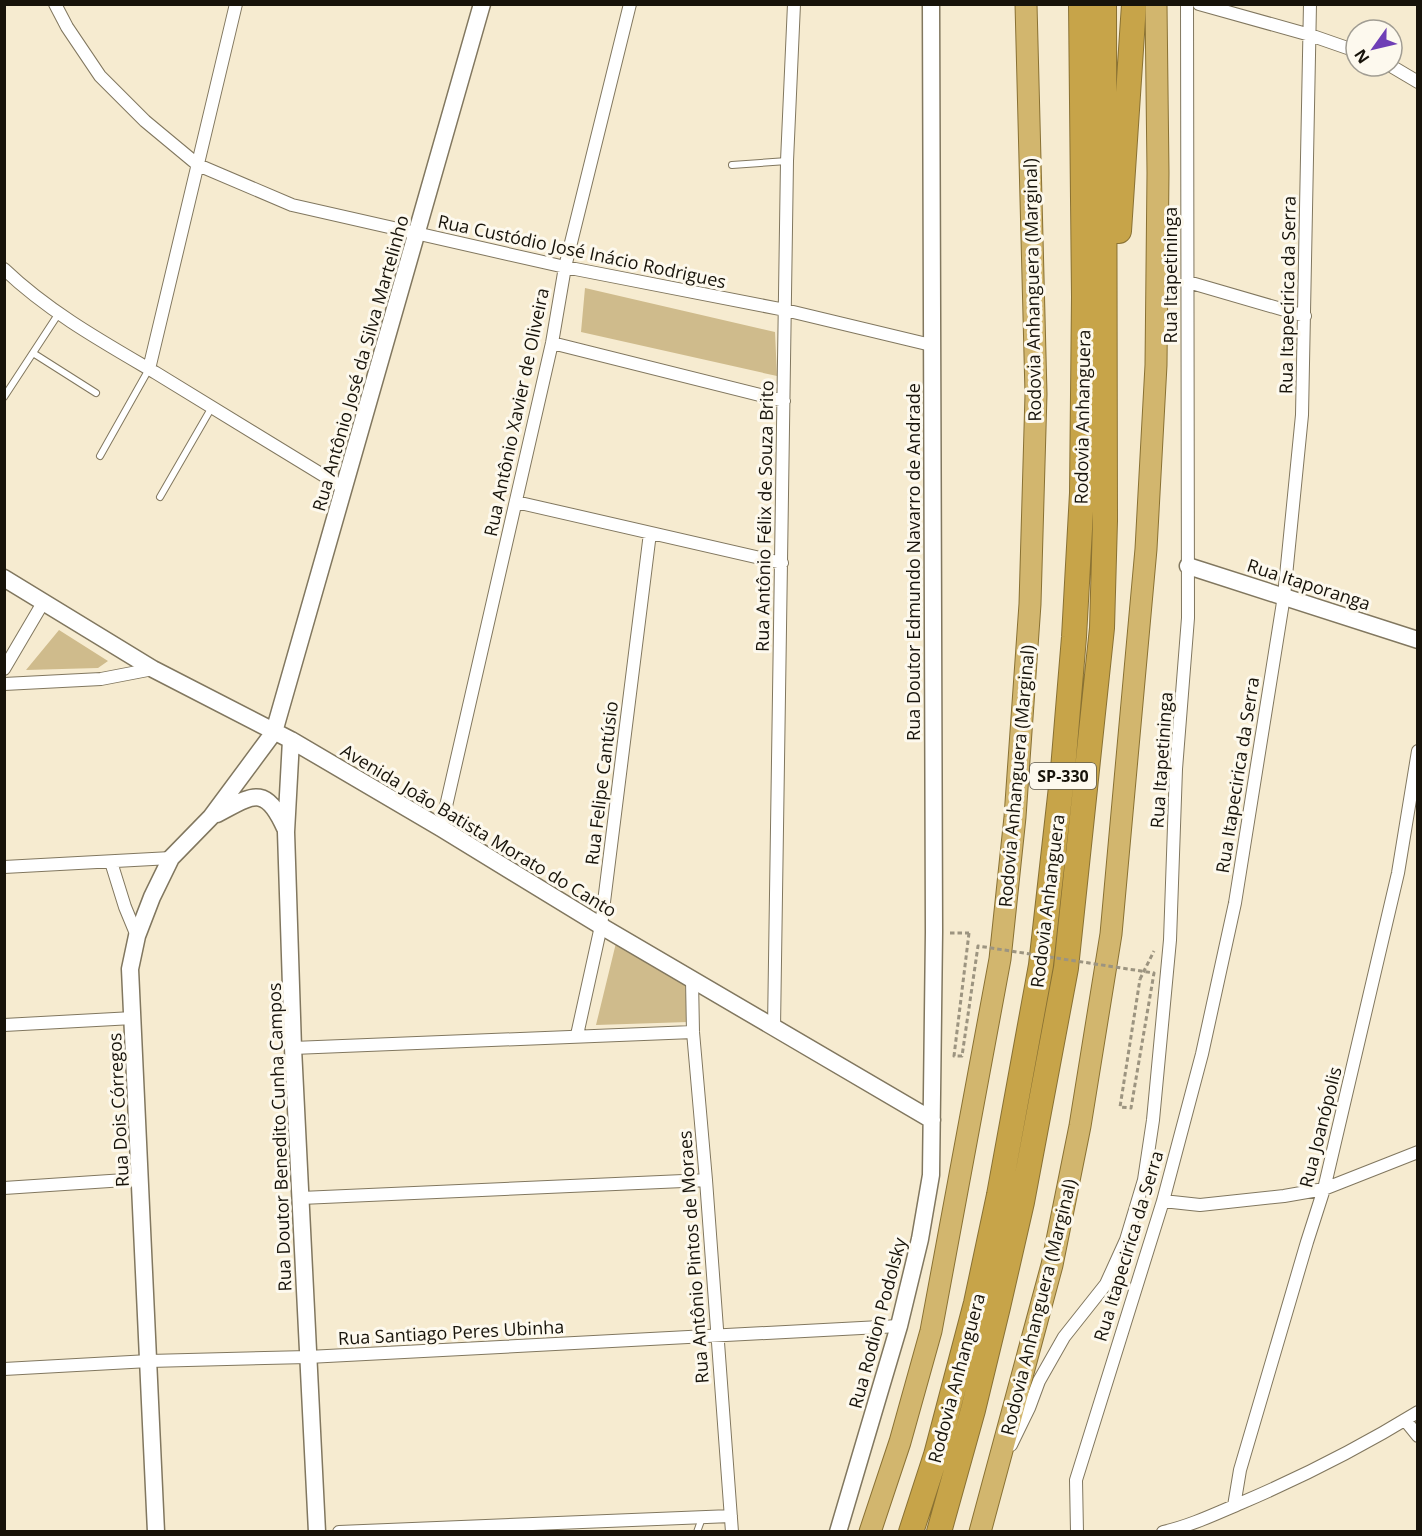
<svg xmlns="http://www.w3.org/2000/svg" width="1422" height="1536" viewBox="0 0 1422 1536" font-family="'Open Sans',sans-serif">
  <rect width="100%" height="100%" fill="#f6ebd0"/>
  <path fill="#cfbb8c" d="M585,288L775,332L777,376L581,332Z
    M59,630L108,661L98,668L26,670Z
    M616,943L685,983L688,1022L596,1025Z"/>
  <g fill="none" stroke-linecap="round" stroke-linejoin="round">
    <defs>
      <path id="service" d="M732,165L787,161
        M33,353L96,393
        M4,397L59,313
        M100,456L149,369
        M160,497L212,407
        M697,1532L702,1518"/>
      <path id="minor" d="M55,4L67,27L100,76L145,121L198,165L292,205L565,267L785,310L931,345
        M1199,4L1310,35L1356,51
        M1391,66L1418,82
        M4,269C49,312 103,342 156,373C218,411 281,449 344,488
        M1188,282L1305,316
        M552,343L784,401
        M149,369L236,4
        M516,502L782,563
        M4,669L44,601
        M4,684L101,679L153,669
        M441,828L552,343L565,267L630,4
        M111,862L125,907L137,936
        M4,867L171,858
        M692,980L693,1032L706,1180L732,1532
        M4,1025L133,1018
        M774,1028L787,161L794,4
        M577,1035L601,926L650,533
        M293,1048L693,1032
        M4,1188L140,1179
        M301,1198L706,1180
        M1163,1201L1200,1205L1284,1196L1324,1189L1418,1152
        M4,1369L149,1361L308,1357L899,1326
        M1405,1420L1418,1436
        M1011,1445L1029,1408L1039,1381L1064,1337L1106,1284L1126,1240L1144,1180L1153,1120L1170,940L1176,769L1188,618L1187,4
        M1234,1506L1240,1470L1307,1242L1324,1189L1398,873L1418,751
        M339,1532L731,1516
        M1077,1532L1076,1480L1163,1201L1202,1054L1235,903L1284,596L1302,415L1310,4
        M1163,1532C1190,1526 1215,1514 1241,1503C1302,1477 1361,1447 1418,1412"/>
      <path id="tertiary" d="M1188,566L1418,640
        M4,578L153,669L291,740L441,828L601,926L932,1120
        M291,740L286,832L293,1048L317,1532
        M217,814C253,795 265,784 285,828
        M156,1532L130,969L137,936L152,897L171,858L211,817L274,732L482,4
        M838,1532L899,1326L920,1239L931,1175L934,932L931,4"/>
      <path id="trunk" d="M870,1532L900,1442L931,1331L1000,959L1015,817L1030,604L1036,394L1026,4
        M980,1532L1052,1265L1080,1126L1111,934L1146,549L1156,365L1158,173L1156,4"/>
      <path id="motorway" d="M1119,231L1134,4
        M911,1532L936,1455L976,1303L999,1195L1041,965L1063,769L1074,637L1082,493L1084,297L1081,4
        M939,1532L973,1410L998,1307L1022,1202L1066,968L1102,628L1105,521L1104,4"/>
    </defs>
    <use href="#service" stroke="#81775f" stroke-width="8"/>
    <use href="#minor" stroke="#81775f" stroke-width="14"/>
    <use href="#tertiary" stroke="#81775f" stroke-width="19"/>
    <use href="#trunk" stroke="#897133" stroke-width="23"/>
    <use href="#motorway" stroke="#897133" stroke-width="26"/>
    <path stroke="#9c9480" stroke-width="3" stroke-dasharray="4.5 3" stroke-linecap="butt" d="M950,933H969
      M1140,979L1154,951"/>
    <use href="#service" stroke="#fff" stroke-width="6"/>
    <use href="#minor" stroke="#fff" stroke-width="12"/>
    <use href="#tertiary" stroke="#fff" stroke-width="16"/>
    <use href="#trunk" stroke="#d2b66e" stroke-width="21"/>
    <use href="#motorway" stroke="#c7a449" stroke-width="24"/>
    <path stroke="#9c9480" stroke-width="3" stroke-dasharray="4.5 3" stroke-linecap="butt" d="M969,933L954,1056H962L978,946L1154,973L1131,1108L1120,1107L1140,979"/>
  </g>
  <g text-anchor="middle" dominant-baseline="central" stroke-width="6" stroke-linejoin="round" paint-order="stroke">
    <rect fill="#fdf9ee" stroke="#5c584e" stroke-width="1.5" x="1030" y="763" width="66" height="26" rx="4.5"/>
    <g font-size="16" font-weight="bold" fill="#17130a">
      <text x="1063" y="776">SP-330</text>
    </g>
    <g font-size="18" fill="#17130a" stroke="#fdf9ee">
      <text transform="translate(582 251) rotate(12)">Rua Custódio José Inácio Rodrigues</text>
      <text transform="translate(1170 275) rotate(-90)">Rua Itapetininga</text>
      <text transform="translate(1032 290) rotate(-91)">Rodovia Anhanguera (Marginal)</text>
      <text transform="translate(1287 295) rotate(-89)">Rua Itapecirica da Serra</text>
      <text transform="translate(360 363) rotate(-74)">Rua Antônio José da Silva Martelinho</text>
      <text transform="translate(516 412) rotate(-78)">Rua Antônio Xavier de Oliveira</text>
      <text transform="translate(1082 417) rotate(-89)">Rodovia Anhanguera</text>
      <text transform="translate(764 516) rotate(-89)">Rua Antônio Félix de Souza Brito</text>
      <text transform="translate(913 562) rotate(-90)">Rua Doutor Edmundo Navarro de Andrade</text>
      <text transform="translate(1309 584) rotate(18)">Rua Itaporanga</text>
      <text transform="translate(1161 760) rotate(-86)">Rua Itapetininga</text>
      <text transform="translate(1237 775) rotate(-81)">Rua Itapecirica da Serra</text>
      <text transform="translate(1016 776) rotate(-85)">Rodovia Anhanguera (Marginal)</text>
      <text transform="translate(601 783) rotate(-83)">Rua Felipe Cantúsio</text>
      <text transform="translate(479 830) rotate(31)">Avenida João Batista Morato do Canto</text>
      <text transform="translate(1047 901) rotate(-83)">Rodovia Anhanguera</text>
      <text transform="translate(118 1110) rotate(-93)">Rua Dois Córregos</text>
      <text transform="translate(1320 1127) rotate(-76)">Rua Joanópolis</text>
      <text transform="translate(279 1137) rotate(-92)">Rua Doutor Benedito Cunha Campos</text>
      <text transform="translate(1128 1246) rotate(-73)">Rua Itapecirica da Serra</text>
      <text transform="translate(693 1257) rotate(-94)">Rua Antônio Pintos de Moraes</text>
      <text transform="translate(1038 1307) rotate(-76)">Rodovia Anhanguera (Marginal)</text>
      <text transform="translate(877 1323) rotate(-75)">Rua Rodion Podolsky</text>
      <text transform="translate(451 1332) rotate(-3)">Rua Santiago Peres Ubinha</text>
      <text transform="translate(956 1378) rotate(-75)">Rodovia Anhanguera</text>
    </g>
  </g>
  <rect width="1422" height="1536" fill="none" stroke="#17130a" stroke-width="12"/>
  <g transform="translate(1374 48) rotate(236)"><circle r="28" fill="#fdf9ee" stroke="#a19d93" stroke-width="1.5"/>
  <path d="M0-4.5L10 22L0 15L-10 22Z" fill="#6f3fb6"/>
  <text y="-9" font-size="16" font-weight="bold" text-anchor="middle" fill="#17130a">N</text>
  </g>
</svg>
